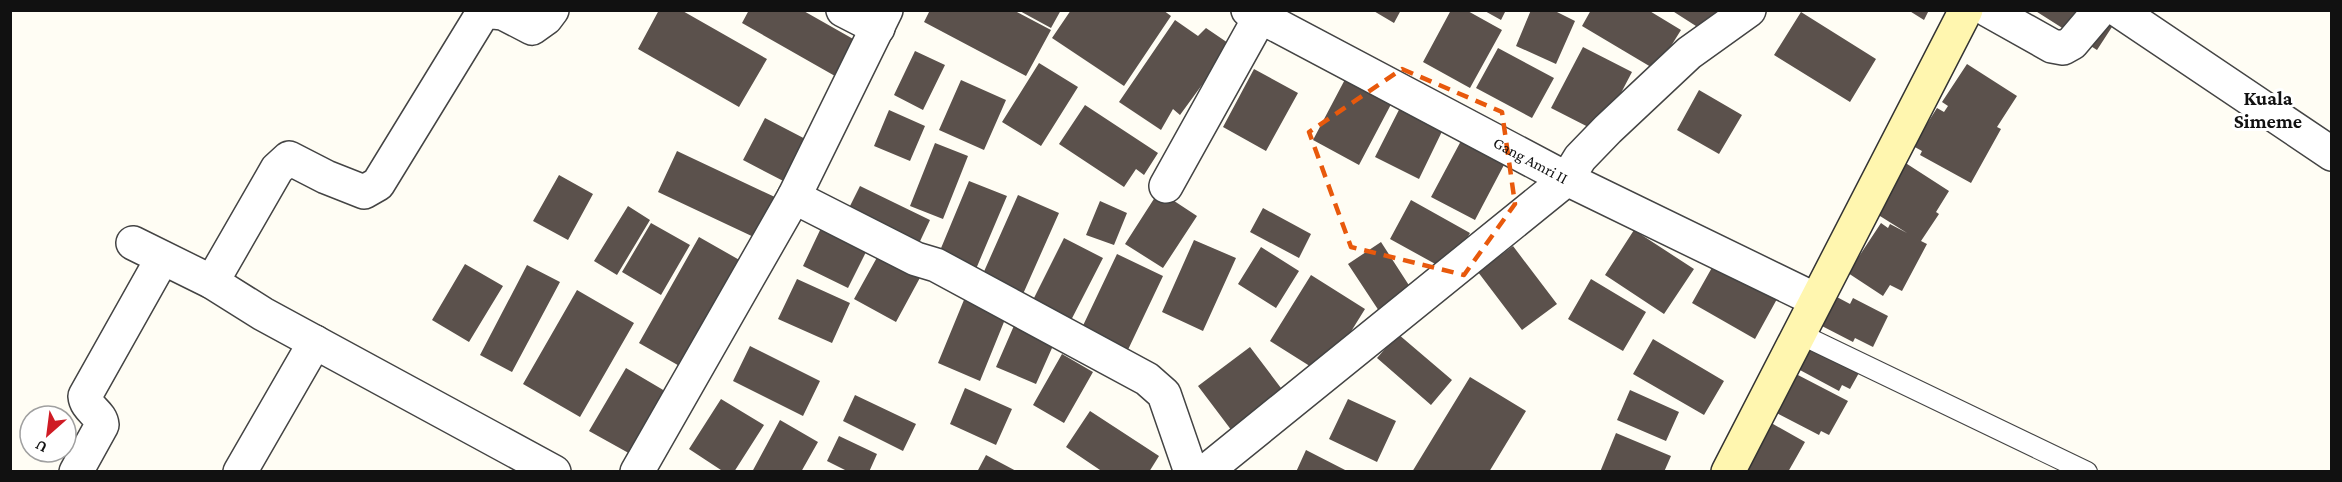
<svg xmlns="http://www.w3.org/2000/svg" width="2342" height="482" viewBox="0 0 2342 482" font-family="'Crimson Pro',serif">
  <rect width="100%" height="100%" fill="#fffdf4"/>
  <path fill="#5b514c" d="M659,10H681L767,59L739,107L638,49Z
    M749,10H802L862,44L842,80L742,23Z
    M930,10H1013L1051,30L1026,76L924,22Z
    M1018,10H1061L1051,28Z
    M1071,10H1163L1171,16L1124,86L1052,38Z
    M1372,10H1401L1394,23Z
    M1451,10H1466L1502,30L1470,88L1423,62Z
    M1483,10H1506L1501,20Z
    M1531,10H1553L1575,21L1556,64L1516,46Z
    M1591,10H1648L1681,30L1656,70L1582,26Z
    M1671,10H1726L1710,35Z
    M1908,10H1929L1924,20Z
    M2034,10H2123L2097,50Z
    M1801,12L1876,59L1850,102L1774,55Z
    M1175,20L1198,36L1206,28L1231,45L1180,115L1173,109L1161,130L1119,102Z
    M1583,47L1632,72L1600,133L1551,108Z
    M1498,48L1554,78L1532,118L1476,88Z
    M915,51L945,65L923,110L894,95Z
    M1039,63L1078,87L1041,146L1002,122Z
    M1967,64L2017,96L1997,127L2001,129L1971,183L1920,155L1922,151L1913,146L1937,108L1944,112L1948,106L1942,102Z
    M1351,68L1397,93L1359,165L1313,140Z
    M1254,69L1298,93L1266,151L1223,127Z
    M961,80L1006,100L984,150L939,130Z
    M1699,90L1742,115L1719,154L1677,130Z
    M1406,96L1449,117L1419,179L1375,157Z
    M1085,105L1158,153L1144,175L1136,169L1124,187L1059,144Z
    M889,110L925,126L910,161L874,146Z
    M765,118L815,144L793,186L743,160Z
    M1462,139L1505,163L1475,220L1431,197Z
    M935,143L968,156L943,219L910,206Z
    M677,151L777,198L758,239L658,192Z
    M1904,162L1949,191L1936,212L1939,214L1921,241L1927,244L1902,291L1890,285L1883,296L1848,273L1881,223L1888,228L1890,224L1907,233L1872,211Z
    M559,175L593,194L568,240L533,221Z
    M969,181L1007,196L976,269L939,253Z
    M860,186L930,220L914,254L843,220Z
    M1159,191L1197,216L1163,268L1125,244Z
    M1018,195L1059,213L1023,294L982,276Z
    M1411,200L1470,233L1448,271L1390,239Z
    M1100,201L1127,213L1114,245L1086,235Z
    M628,206L650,220L617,275L594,261Z
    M1263,208L1311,234L1299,258L1250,232Z
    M651,223L690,245L661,295L622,272Z
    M822,226L868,248L848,288L803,266Z
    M1634,230L1694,269L1664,314L1605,275Z
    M699,237L750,266L690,372L639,343Z
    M1064,238L1103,258L1066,330L1028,310Z
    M1194,240L1236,258L1203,331L1162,312Z
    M1381,242L1412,290L1379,311L1348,264Z
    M1513,246L1557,304L1522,330L1478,272Z
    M1261,247L1299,271L1276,308L1238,284Z
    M880,252L922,274L896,322L854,299Z
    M1117,254L1163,276L1125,356L1079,334Z
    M465,264L503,286L469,342L432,320Z
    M1714,264L1777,299L1755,339L1692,303Z
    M527,265L560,282L512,372L480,355Z
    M1311,275L1365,309L1324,375L1270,341Z
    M797,279L850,303L832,343L778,319Z
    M1591,279L1646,312L1623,351L1568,319Z
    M577,290L634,323L580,417L523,384Z
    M966,295L1008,312L980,381L938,363Z
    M1835,296L1850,304L1853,298L1888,316L1873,347L1855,338L1853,342L1820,325Z
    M1016,321L1056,339L1036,384L996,367Z
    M1398,334L1452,380L1431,405L1377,358Z
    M1653,339L1724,381L1704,415L1633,374Z
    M1811,344L1860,371L1850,389L1842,385L1839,391L1798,369Z
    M750,346L820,381L803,416L733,381Z
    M1250,347L1284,392L1232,431L1198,386Z
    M1062,354L1093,372L1064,423L1033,405Z
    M626,368L670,394L634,456L589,431Z
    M1796,374L1848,401L1829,435L1821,431L1819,435L1771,410Z
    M1470,377L1526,411L1489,472H1412Z
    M965,388L1012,409L996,445L950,424Z
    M1630,390L1679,412L1666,441L1617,420Z
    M855,395L916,424L903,451L843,421Z
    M721,399L764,425L734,472H724L689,449Z
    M1348,399L1396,421L1377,462L1329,439Z
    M1090,411L1159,456L1149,472H1103L1066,447Z
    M780,420L818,442L801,472H752Z
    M1766,420L1805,442L1788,472H1737Z
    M1616,433L1671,456L1664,472H1600Z
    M839,436L877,454L869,472H849L827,461Z
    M1306,450L1349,472H1296Z
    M986,455L1018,472H977Z"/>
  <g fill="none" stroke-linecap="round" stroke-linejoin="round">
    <defs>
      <path id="lane" d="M1800,334L2087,472"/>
      <g id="street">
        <path d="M843,10L878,28"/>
        <path id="s1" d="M1248,10L1567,179L1816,300"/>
        <path d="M1988,10L2052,46L2063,48L2072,43L2100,10"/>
        <path d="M2118,10L2332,154"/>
        <path d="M1166,186L1260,17"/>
        <path d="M794,197L916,259L936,265L1147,379L1164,394L1191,472"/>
        <path d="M133,243L212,282L263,314L554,472"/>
        <path d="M212,282L277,169L289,158L326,177L364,192L378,184L484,11L503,13L532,28L546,18L552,10"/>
        <path d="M76,472L102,425C101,413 86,409 85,396L162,259"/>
        <path d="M240,472L315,342"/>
        <path d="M637,472L794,197L886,10"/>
        <path d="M1205,472L1567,179L1580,158L1608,129L1689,53L1749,10"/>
      </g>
      <path id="secondary" d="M1728,472L1966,10"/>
    </defs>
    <use href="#lane" stroke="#444" stroke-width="22"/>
    <use href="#street" stroke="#444" stroke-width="36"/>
    <use href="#secondary" stroke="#333" stroke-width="36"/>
    <use href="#lane" stroke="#fff" stroke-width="20"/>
    <use href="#street" stroke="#fff" stroke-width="33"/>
    <use href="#secondary" stroke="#fff6af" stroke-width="33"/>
  </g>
  <path fill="none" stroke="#e8590c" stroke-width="4.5" stroke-dasharray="12 8" stroke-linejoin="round" d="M1402,69L1502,112L1515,204L1464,275L1351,247L1309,132Z"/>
  <g text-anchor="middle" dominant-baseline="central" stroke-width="6" stroke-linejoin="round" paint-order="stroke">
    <g font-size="16" fill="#111" stroke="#fff">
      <text stroke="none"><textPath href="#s1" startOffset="320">Gang Amri II</textPath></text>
    </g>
    <g font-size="20" font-weight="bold" fill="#111" stroke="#fff">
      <text x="2268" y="98">Kuala<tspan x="2268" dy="23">Simeme</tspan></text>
    </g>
  </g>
  <rect width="2342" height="482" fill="none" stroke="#111111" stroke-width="24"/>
  <g transform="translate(48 434) rotate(208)"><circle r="28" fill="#ffffff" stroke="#a0a0a0" stroke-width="1.5"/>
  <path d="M0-4.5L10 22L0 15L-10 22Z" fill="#cf1b24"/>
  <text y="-9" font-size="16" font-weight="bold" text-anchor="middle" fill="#111111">U</text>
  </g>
</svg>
